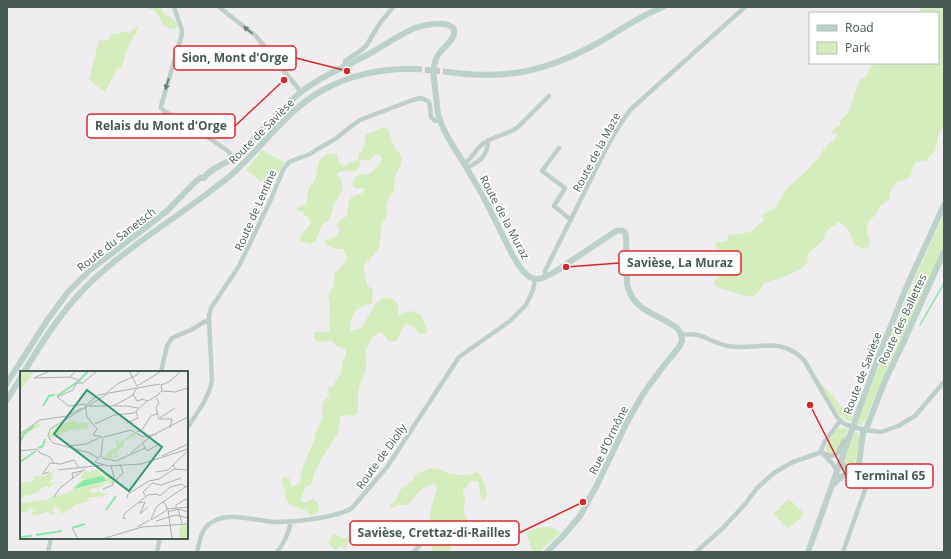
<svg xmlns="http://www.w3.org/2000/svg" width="951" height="559" viewBox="0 0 951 559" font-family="'Open Sans',sans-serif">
  <rect width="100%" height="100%" fill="#f0edf0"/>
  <path fill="#d5edbc" d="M146,7H161C162,14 164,14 170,17C173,19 176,22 178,25L175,29C164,28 164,26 159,17C158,14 155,12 153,9H149Z
    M922,7H944V128L939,132L935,151L925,161H917L913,166L912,173L908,179L898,181L891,190L889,200L881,205L876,214L867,224V234L870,240L868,248C849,249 855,239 847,228C845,226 842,224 839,222L826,231L823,240L807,254L808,262C797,274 779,278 764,283C755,302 748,296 733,292C726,290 721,289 715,285V281C721,275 723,273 722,265L718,262L716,258L719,254V249L716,246L715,243L719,242H725L728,239V235L751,232C755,226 761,225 765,219L761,216L764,213L774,209L787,188L810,168L812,163C821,158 818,156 824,149C828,144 834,140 838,135L831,132L835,128L840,126C839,119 844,118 848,113L860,80L867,75L870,68L873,63H938V13H918L920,11Z
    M138,26C138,33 133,36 131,41C127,50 124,58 122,67L117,69L105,92L89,80L99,40L107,41C115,28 115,37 124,31L129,33L135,28Z
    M385,127L388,129L395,149L400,154L402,157L401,165L395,176L394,190L388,200L386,207L387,212L386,218L381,225V233L380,238L379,247L375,253L363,267L367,285L372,289L373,293L372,303C368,304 364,306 360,308C353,311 349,323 350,331L357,330L361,328L377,302L383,298L393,299L398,304V313L400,315C411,310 410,310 421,315L427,330L426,334L419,333C415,328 411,325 405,324L402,329L397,341H389L381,332L372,337L365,352L366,361V371L360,384L358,394V412L353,416L346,415L340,417L338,433L323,456L314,474L311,485L305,487L301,500L305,503L312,499L318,502L319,511L312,516L306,511L302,510L299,508L290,505L286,499L285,491L281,478L286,477L290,479L291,487L300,483L301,474L303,467L315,438L316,432L323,416L322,403L330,395L327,391L330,386L332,388L338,377L341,374L343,360L346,356V349C339,348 335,345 331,340L321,342L315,340L314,334L316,332H330L329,301L327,294L333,288L335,273L343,265L347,258L343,249C334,249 329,248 324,240L335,237L340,230L336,225L339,221L347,216L349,201L352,197L364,192V188H356L353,186L352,184L355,177L361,174L367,175C374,170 379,167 382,159L379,154L374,155L370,161L362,159L360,161C360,167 359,170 353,172L346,170L337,173V176L341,178L343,189L333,207L330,219L322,225L315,242L311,244L299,241L302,234L311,223L309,218L304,215L303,212L297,210V208L306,204C308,198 307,195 308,191C309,186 314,183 316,178C317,173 317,169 318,165C320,156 329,152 337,154L339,163L345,166L351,162L358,160L359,153L362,151L365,144V136C368,132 369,133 373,132C378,130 381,128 385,127Z
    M262,150L284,162V164L272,183L265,185L246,170Z
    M944,215V246L896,352L888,366L866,419L861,425L857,424C883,353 911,283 944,215Z
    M821,384C825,388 830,392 833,396C838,403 842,409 851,411L853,405H857L851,422C835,416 829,399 821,384Z
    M839,428H843L848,429L837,452C832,454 830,454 826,450C827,442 832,433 839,428Z
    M855,431C855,432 857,432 857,433C862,438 857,461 853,466L848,467L845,464L844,460Z
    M429,468L441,470L451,474L460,475H469L475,472L478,473L481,476L486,489L487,494L486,498L483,501C479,495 480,488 478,482L476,481H470L466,488L463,490V494L465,499L464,509V515L467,518L468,522L465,533L452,536L450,538L452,546L449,552H432L433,544C428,538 432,534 432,527C432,522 429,518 430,514C431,504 436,496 437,487L434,483L422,489L416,495L408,505H397L393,508L390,506L391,504L395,501L400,490L413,480L415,475L419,472H423Z
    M789,499L804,513L797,522L787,528L773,513L780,509L779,507Z
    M547,527L553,528L559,531L560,533L539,552H533L526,532L538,528Z
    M334,534L341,537L350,539L345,549L340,546L336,550L327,543Z"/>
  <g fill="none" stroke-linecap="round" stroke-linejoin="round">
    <path stroke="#8be8a8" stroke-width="1.5" d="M920,325L944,283"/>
    <path stroke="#c6c8c8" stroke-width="6" stroke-dasharray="6 3" stroke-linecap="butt" d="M416,69L448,72"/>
    <path stroke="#becfc8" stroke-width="4.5" d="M174,7L182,30V34L161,106V108L164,111L200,132L228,151L233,158
      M219,7L256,36L301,92
      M345,66V61L359,52L366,46L380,23L393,7
      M559,148L542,171L565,188L554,206L571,220
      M464,164C472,159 476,148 484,143C495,136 507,134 517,128L549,96
      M467,168C479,161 488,157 488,140
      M545,277V271C560,241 575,211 590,181C602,156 614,131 631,109L745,7
      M681,335C703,331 710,343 728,346C757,351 780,335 804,360L837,417L843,423L847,425L865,430L881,432L898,426L915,416L944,382
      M161,372L167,346L172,338C178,335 184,333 191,330C197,327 202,322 209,320
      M187,428C197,413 209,398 212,380L209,320V315L211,308L239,266L272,197L283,170L289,162L310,154L316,150L335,139L353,125L360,120L410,101L420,98L426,100L429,102L430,107L431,117L435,121L440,120
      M824,453L831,456L837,454L843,442L849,436
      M837,472L833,464L823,454L821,450L825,441L840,421
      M48,552L51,538
      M157,552L160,538
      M197,552C200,540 201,527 214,521C229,512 257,521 274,522C294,522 336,518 352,508L387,467L459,357L510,321L526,305L533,290L535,279
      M277,552C284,543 289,533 291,521
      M414,552L426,538L428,533
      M696,552L723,528L746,503L757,488L774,473L793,462L822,452
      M843,552L867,484C869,474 870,468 859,464"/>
    <path stroke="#bbd1c9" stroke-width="6" d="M448,72C505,80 545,72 596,44C618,32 639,16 663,7
      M204,178C210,168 224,165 233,158C257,137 277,112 301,92C321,76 345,67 367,55C383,47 398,35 415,28C423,25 446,20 453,28C459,37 442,48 438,55C435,60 434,65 433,70L438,114C443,131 452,145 462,160C470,174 479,188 486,202C495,219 503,237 512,254C516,261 520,269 526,274C535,283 544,278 553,273L616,231C620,230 625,230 626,235L627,284C633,312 657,313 677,328L680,332L682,338V341L679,347L662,368L643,394L626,424L597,485L580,516L563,536L547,552
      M24,372C44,339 65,306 93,280C135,241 186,212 230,176C262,148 285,111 323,90C352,74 383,68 416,69
      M7,383L48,319L68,292L90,270L167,211L195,182L200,178H204
      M7,400L21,377
      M841,461L843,466L847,469H852L856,466
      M834,484C836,482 838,479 841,477C849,472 854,473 859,464L863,433L867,427L884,383L904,341L944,252
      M808,552L876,363L906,288L944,205"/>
  </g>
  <defs><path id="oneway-solid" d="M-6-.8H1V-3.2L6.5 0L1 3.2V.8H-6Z"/></defs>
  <g fill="#6a7d75">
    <use href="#oneway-solid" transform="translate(248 30) rotate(-141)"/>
    <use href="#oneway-solid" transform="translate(167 84) rotate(107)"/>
  </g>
  <g text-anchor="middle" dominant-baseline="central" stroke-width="3.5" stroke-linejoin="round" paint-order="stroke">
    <g font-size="11" fill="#465a52" stroke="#fff">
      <text transform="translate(261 131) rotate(-45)">Route de Savièse</text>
      <text transform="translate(596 152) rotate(-62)">Route de la Maze</text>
      <text transform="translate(255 210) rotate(-66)">Route de Lentine</text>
      <text transform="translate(505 217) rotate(62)">Route de la Muraz</text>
      <text transform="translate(116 239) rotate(-38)">Route du Sanetsch</text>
      <text transform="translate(902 319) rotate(-65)">Route des Ballettes</text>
      <text transform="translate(862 373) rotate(-69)">Route de Savièse</text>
      <text transform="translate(608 440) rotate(-64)">Rue d'Ormône</text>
      <text transform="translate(381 456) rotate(-54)">Route de Diolly</text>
    </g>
  </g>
  <g transform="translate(20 371)">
    <rect width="168" height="168" fill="#f0edf0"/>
    <path d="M0,0H15L0,20ZM55,49L56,52H67L69,55L67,58L51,59L30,68L28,65L33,58L43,50L42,54ZM18,52L22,54L5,63L2,69L1,62ZM114,61L116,63L115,65L104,70V75L97,79L98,82L92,83V86L99,82L98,86L86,87V83L97,76L95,68L100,71ZM26,95L22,102L24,106L34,99L38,98L33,101L32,108L28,112L44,111L33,113L30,117L25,115L15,123L3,125V129L0,126V112L14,110V105L22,106L21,102ZM65,99L71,102V99H78L81,103L90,104L91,107L97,110V107L98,111L96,113L93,109L94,112L87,114L91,111L89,110L80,116L70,118V122L59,123L88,120L79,122L87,123L84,125L67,127L70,129L61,133L57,142L61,131L43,142H40V137L34,136L32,139L36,143L30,145L31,142L27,141L13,145L12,141H15L11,138L12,135L6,142L0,141V132L27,129L36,122L35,125L41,124L53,119V117L54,115L62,109L54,118L86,111L84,105L72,108H59ZM168,154V168H159L160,155Z" fill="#d5edbc"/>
    <path d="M83,105L86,110L54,118L63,109Z" fill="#8be8a8"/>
    <path fill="none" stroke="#8be8a8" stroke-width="2" d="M58,11L68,0M37,25L56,12M23,35L29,25L35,24M0,71L4,63L14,55M18,77L23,75L25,68M0,91L16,80M86,139L96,125M52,157L65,153M16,164L42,160M0,166L12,165"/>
    <path fill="none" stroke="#acb2b1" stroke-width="1" d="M30,0L14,7L50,6M56,0L50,6L58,9L53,19L37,26L49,35L65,33L67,46L77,58L73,64L83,66M109,0L117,15L140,1M57,12H63L77,0M141,14L149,11L161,0M142,20L155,21L168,17M113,23L117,30L123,28L127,30M136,27L139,31L136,37L139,48H152L150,57M66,34L78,24L85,23L99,12L117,4L120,0M69,35H107L118,37M93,35L112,25L117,17M140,47L155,37M107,52L118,47L116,40M75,53L94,44L114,42L126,31L138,24L142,19L141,13M117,61L122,59L131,45L138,42M0,63L20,49L47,45L62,37M83,66L81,84L75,91L88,95L121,93L168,78M84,66L111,59L123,66L137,63M123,73L127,80L139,73M50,75L66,73L81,66M0,80L17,78L20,82L30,86L34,92M111,82L131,65L168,46M82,85V87L96,90L125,77M142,85L168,73M78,87L70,82L33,72L28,65L30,58L89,22L140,13M91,95L95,110L103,102L100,93M38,99L83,94M156,99L153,94L168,80M29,101L23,103L30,92L41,93L54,89L59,97M136,101L148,99L153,94M53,108L52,102L62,100M132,112L141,114L161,107M83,118L93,114V110M126,125L123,121L132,112M34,126L40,117L65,98M107,127L108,123L129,110L139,108L154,98L168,99M143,131L146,134L147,137V139V136M118,132L125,131L120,143L128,136M156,137V134L168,127M148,138L168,136M158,138L162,153M148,139L152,168M148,141L159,138L168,141M106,148L103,147L105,142L128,124L137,123L140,125L150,116L162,113L165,116M131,148L137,135L168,114M131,149L147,139M136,150L156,144L168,147M117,156L130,149M52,157L58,168M82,168L122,156L168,153"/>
    <path fill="#329976" fill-opacity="0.15" stroke="#329976" stroke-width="2" d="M67,19L142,76L109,120L34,63Z"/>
    <rect width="168" height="168" fill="none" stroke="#465a52" stroke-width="2"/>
  </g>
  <path fill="none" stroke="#d62828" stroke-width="1.5" d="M347 71L296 58M284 80L235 126M566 267L619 263M810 405L846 476M583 502L519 533"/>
  <g fill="#d62828" stroke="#fff" stroke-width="1.5">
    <circle cx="347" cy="71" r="4"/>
    <circle cx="284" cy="80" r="4"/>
    <circle cx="566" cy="267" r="4"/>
    <circle cx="810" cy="405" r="4"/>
    <circle cx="583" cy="502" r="4"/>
  </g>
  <g fill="#fff" stroke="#d62828" stroke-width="1.5">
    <rect x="174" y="46" width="122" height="24" rx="4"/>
    <rect x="87" y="114" width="148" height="24" rx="4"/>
    <rect x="619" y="251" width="122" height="24" rx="4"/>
    <rect x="846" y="464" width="87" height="24" rx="4"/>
    <rect x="350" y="521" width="169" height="24" rx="4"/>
  </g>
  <g font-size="12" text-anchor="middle" font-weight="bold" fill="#465a52">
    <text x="235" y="62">Sion, Mont d'Orge</text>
    <text x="161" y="130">Relais du Mont d'Orge</text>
    <text x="680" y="267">Savièse, La Muraz</text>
    <text x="890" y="480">Terminal 65</text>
    <text x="434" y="537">Savièse, Crettaz-di-Railles</text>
  </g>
  <rect width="951" height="559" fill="none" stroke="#465a52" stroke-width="16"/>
  <rect x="809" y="12" width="130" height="52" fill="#ffffff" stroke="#b5bdba"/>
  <rect x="817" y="25" width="20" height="6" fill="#bbd1c9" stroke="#b5bdba"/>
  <text x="845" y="32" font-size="12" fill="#465a52">Road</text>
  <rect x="817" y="42" width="20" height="12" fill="#d5edbc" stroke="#b5bdba"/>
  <text x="845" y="52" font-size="12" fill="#465a52">Park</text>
</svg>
